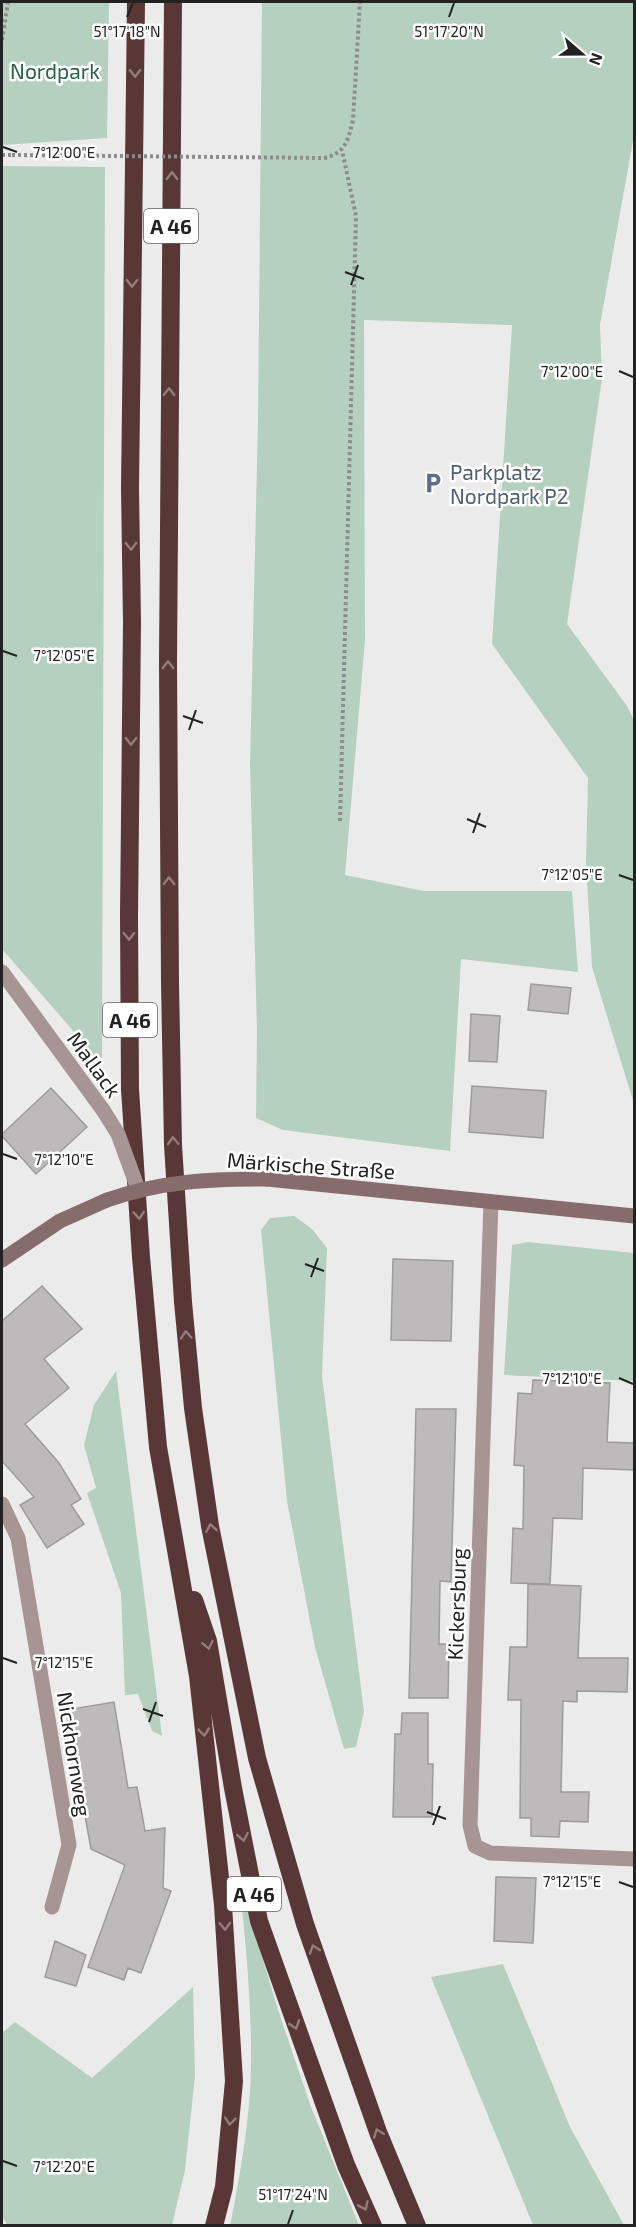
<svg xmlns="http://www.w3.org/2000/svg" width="636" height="2227" viewBox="0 0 636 2227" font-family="'Exo 2',sans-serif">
  <rect width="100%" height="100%" fill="#ebebec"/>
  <path fill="#b5d0be" d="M2,2H109L107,138L2,145Z
    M262,2H634V135L600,325L602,378L567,624L627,706L634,720V1104L592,967L586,862L588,778L492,644L512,325L364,320L365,640L345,875L424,891H572L578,972L461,959L450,1151L283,1130L256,1118L257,1030L250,765L258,421Z
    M2,166L105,167L102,1064L2,949Z
    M294,1216L312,1229L327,1248L322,1376L364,1712L356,1747L344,1749L315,1647L287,1501L261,1230L270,1218Z
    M528,1242L634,1253V1381L504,1375L512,1245Z
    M116,1371L162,1736L152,1731L138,1694L125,1695L121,1593L87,1493L96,1488L84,1445L94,1405Z
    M239,1879L278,2010L311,2107L359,2225L230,2226C241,2170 252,2109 251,2053C251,1995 245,1936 239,1879Z
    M503,1964L570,2127L624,2225H533L431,1977Z
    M193,1987L195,2076L185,2170L172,2225H7L2,2216V2033L15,2022L92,2078Z"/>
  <path fill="#bcbaba" stroke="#9d9c9b" stroke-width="1.5" d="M531,984L571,988L568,1014L528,1010Z
    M471,1014L500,1016L497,1062L469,1061Z
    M472,1086L546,1091L543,1138L469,1132Z
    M51,1088L87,1127L36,1174L2,1136V1134Z
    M393,1259L453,1261L451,1341L391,1340Z
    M42,1286L82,1329L44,1359L69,1388L25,1424L59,1463L81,1499L71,1505L84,1524L47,1548L20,1505L34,1497L2,1461V1321Z
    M533,1380L610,1383L607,1442L634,1443V1470L583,1468L582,1519L553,1518L550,1584L511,1583L513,1528L523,1529L524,1466L514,1465L518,1393L532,1394Z
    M416,1409H456L451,1582L440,1581L439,1644H449L448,1698H409Z
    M528,1584L581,1586L578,1658H628L627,1692L577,1691V1702L563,1701L561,1792H589L588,1822L560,1821L559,1837L531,1836V1818H520L521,1700H508L509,1673L510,1647H527Z
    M114,1702L128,1788L137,1787L145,1831L165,1828L163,1888L171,1891L141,1973L128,1968L124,1980L88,1967L125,1865L91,1849L66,1710Z
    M402,1713H428V1764H433L432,1817H393L395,1734H401Z
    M496,1877L536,1878L533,1943L494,1941Z
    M55,1941L86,1955L76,1986L45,1977Z"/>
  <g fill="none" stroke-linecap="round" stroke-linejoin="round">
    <path stroke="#8c8c8d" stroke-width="4" stroke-dasharray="3 3" stroke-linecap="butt" d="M2,40L8,2
      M2,155H12
      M324,158C346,153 348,140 353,120L360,2
      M340,821L356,216L342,150"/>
    <path stroke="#a79594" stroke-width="15" d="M2,972L103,1110
      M491,1202L470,1825L475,1846L490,1853L634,1859
      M2,1504L18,1538L69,1845L52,1907"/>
    <path stroke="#866c6b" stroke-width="15" d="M267,1179L634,1216
      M2,1260L60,1221L107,1200"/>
    <path stroke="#583736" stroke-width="18" d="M136,2L130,488L132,622L129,916L130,1089L141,1257L158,1447L198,1676L223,1905L234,2081L224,2187L214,2226
      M173,2L168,662L170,982L173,1145L183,1302L193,1408L210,1526L257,1758L305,1924L378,2132L417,2226
      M194,1600L208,1641L233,1788L259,1921L346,2165L373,2226"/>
    <path stroke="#8c8c8d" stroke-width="4" stroke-dasharray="3 3" stroke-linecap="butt" d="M12,155L324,158"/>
    <path stroke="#a79594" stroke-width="15" d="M103,1110L118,1134L138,1189"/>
    <path stroke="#866c6b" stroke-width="15" d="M107,1200C162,1181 209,1179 267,1179"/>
  </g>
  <defs><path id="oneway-chevron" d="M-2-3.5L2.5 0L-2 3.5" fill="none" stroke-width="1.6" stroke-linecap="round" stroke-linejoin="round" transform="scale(1.5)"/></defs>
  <g stroke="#927d7c">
    <use href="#oneway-chevron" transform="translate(135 73) rotate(90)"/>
    <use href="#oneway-chevron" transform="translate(172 176) rotate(-89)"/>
    <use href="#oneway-chevron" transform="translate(132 283) rotate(91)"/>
    <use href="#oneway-chevron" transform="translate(169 392) rotate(-89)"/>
    <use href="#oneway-chevron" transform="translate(131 546) rotate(89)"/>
    <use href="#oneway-chevron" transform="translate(168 665) rotate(-90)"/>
    <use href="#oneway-chevron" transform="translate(131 741) rotate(91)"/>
    <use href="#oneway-chevron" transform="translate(169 881) rotate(-91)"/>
    <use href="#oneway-chevron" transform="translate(129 936) rotate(90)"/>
    <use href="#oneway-chevron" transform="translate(173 1141) rotate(-92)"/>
    <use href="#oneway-chevron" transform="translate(139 1215) rotate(86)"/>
    <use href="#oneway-chevron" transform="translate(186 1335) rotate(-95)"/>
    <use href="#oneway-chevron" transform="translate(211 1528) rotate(-99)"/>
    <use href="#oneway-chevron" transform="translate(208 1645) rotate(78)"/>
    <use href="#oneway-chevron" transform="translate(204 1732) rotate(84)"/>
    <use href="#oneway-chevron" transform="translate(243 1837) rotate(79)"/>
    <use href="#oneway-chevron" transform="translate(225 1926) rotate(87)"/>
    <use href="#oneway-chevron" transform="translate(314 1949) rotate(-109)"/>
    <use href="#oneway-chevron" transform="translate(295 2025) rotate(71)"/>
    <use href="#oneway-chevron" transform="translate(230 2121) rotate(96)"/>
    <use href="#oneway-chevron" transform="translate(378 2133) rotate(-111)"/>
    <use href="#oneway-chevron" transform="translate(364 2206) rotate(66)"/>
  </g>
  <path fill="none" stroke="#222223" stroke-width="2" d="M127,17L133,3M449,17L454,3M3,147L17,152M345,272L364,279M351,285L358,265M619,371L633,377M3,651L17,656M183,716L203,723M189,730L196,710M467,819L486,827M473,833L480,813M619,875L633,880M3,1154L17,1159M305,1264L324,1271M311,1277L318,1258M619,1378L633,1384M3,1658L17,1663M143,1709L163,1716M149,1722L156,1702M427,1812L446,1819M433,1825L440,1806M619,1882L633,1887M3,2161L17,2166M288,2224L293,2210"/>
  <defs>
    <symbol id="parking-bare" viewBox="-9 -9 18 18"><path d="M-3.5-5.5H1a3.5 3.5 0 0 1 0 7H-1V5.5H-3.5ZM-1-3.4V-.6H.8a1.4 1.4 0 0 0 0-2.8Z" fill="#5c6f8a" stroke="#fff" stroke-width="2.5" paint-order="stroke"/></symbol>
  </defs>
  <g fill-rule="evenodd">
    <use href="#parking-bare" x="418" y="468" width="30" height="30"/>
  </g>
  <g text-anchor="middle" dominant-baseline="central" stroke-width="5" stroke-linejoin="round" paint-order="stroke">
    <g fill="#fff" stroke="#646465" stroke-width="1.5">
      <rect x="144" y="209" width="54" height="34" rx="4.5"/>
      <rect x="103" y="1003" width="54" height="34" rx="4.5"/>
      <rect x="227" y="1877" width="54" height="34" rx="4.5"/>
    </g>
    <g font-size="20" font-weight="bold" fill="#222223">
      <text x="171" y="226">A 46</text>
      <text x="130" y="1020">A 46</text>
      <text x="254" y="1894">A 46</text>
    </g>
    <g font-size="21" fill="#2b6244" stroke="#fff">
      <text x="55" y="70">Nordpark</text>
    </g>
    <g font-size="21" fill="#4e5e75" stroke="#fff" text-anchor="start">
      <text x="450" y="471">Parkplatz<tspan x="450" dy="24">Nordpark P2</tspan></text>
    </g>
    <g font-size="21" fill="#222223" stroke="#fff">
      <text transform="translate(95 1064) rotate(54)">Mallack</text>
      <text transform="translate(311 1165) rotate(4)">Märkische Straße</text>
      <text transform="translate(456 1604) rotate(-88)">Kickersburg</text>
      <text transform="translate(75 1754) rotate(81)">Nickhornweg</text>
    </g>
  </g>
  <g font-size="15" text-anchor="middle" fill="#222223" stroke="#fff" stroke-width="5" stroke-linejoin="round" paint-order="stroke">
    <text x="449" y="37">51°17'20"N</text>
    <text x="127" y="37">51°17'18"N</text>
    <text x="64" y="158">7°12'00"E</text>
    <text x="572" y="377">7°12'00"E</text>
    <text x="64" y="661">7°12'05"E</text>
    <text x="572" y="880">7°12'05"E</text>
    <text x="64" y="1165">7°12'10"E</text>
    <text x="572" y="1384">7°12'10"E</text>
    <text x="64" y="1668">7°12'15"E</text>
    <text x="572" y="1887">7°12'15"E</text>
    <text x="64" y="2172">7°12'20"E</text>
    <text x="293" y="2200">51°17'24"N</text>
  </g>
  <rect width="636" height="2227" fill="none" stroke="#222223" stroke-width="6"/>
  <g transform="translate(582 54) rotate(110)" stroke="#ffffff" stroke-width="4.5" paint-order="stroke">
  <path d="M0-4.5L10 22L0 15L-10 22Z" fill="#222223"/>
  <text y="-9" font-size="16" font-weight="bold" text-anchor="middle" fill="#222223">N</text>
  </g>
</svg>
